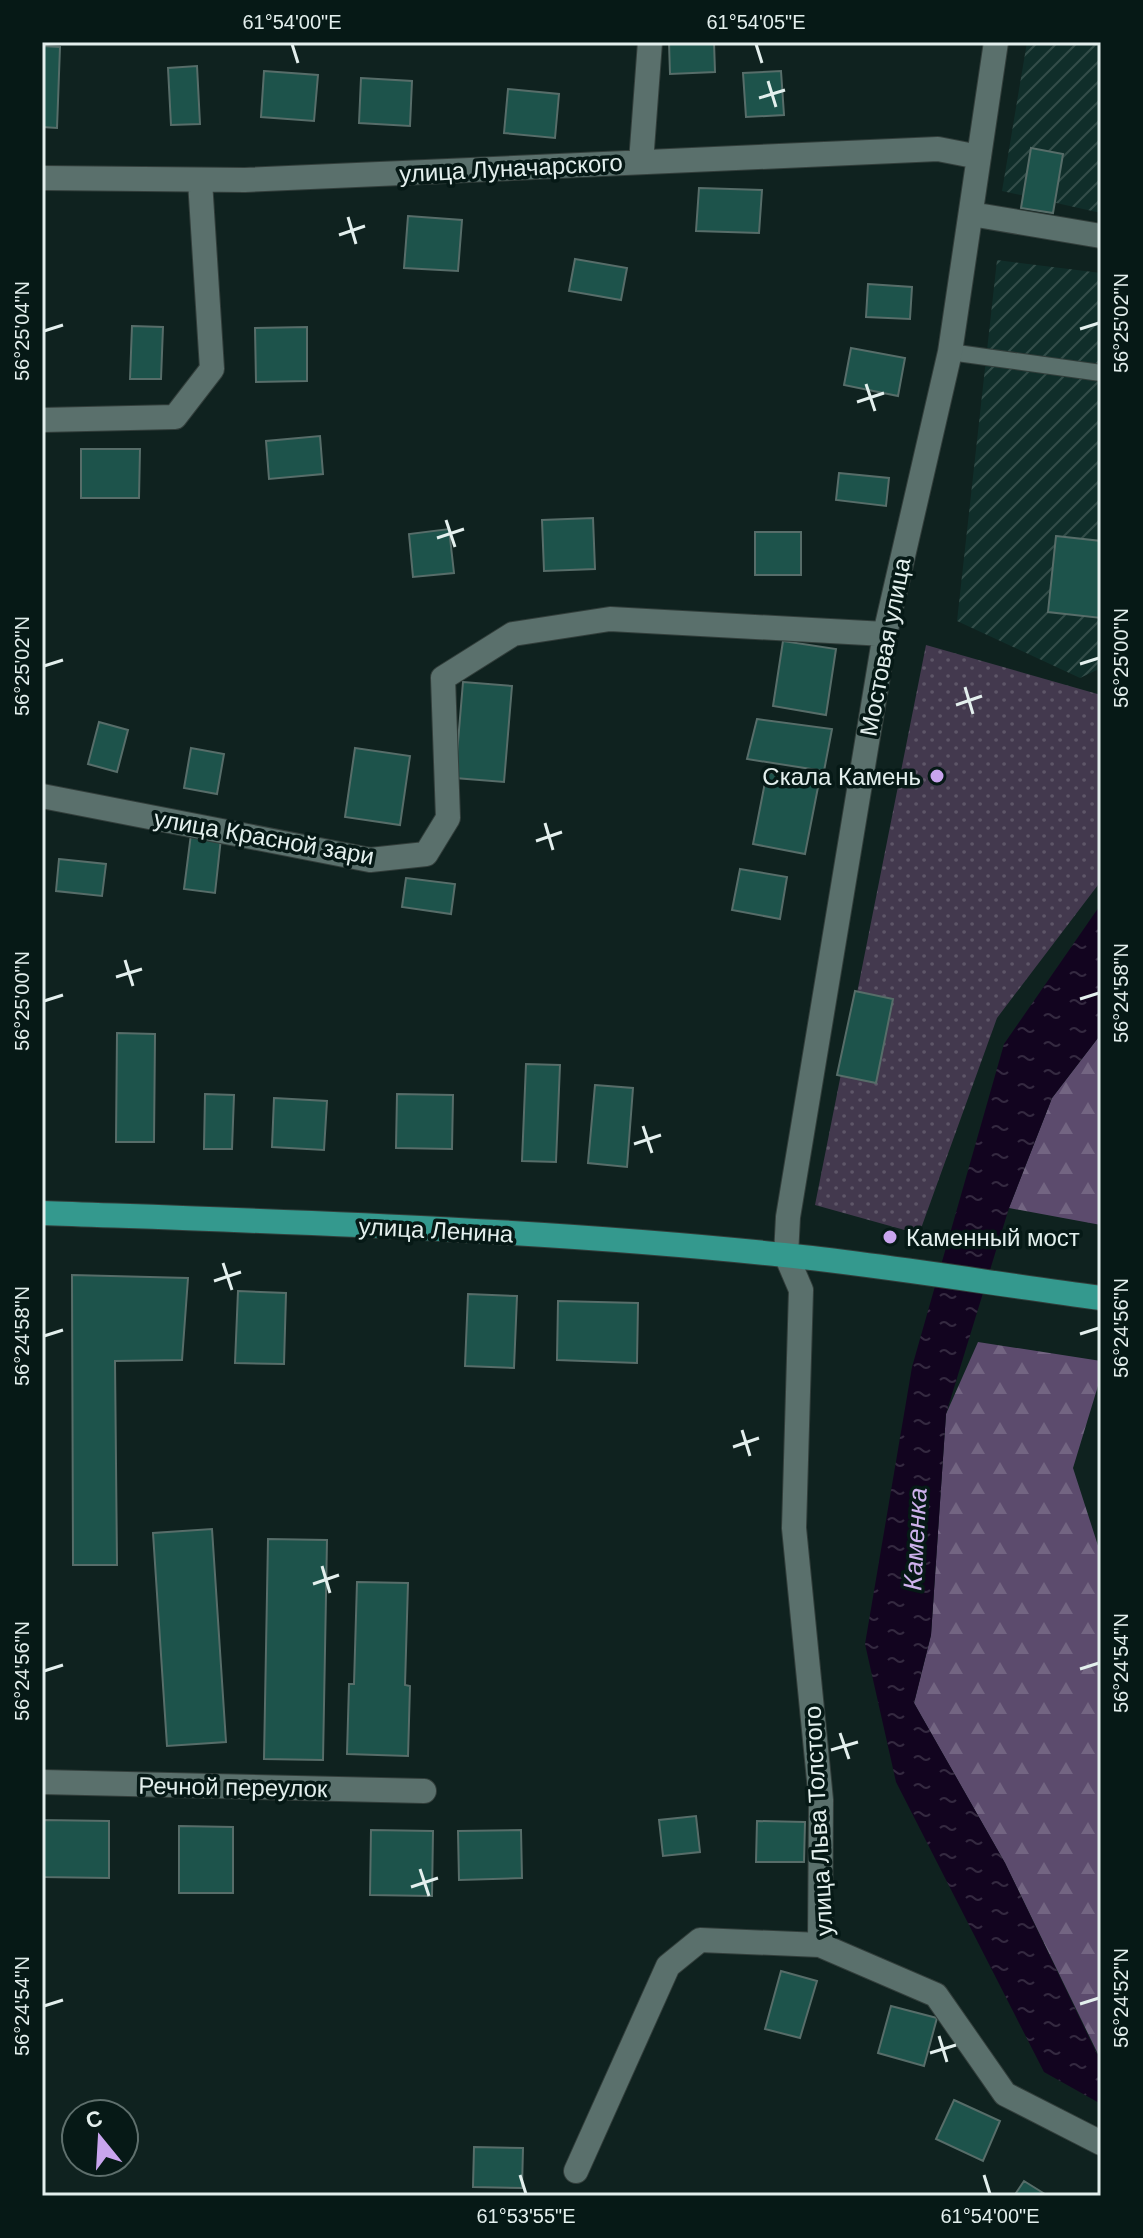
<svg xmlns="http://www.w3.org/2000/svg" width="1143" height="2238" viewBox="0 0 1143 2238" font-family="Helvetica,sans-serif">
  <defs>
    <pattern id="industrial-furrows" width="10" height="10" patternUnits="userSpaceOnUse" patternTransform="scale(2)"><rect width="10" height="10" fill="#102e2a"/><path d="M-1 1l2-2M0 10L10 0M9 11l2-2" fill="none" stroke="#334d49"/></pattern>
    <pattern id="green-dots" width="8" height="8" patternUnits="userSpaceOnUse" patternTransform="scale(2)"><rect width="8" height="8" fill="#43394e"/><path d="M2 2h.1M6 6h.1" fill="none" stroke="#5e5668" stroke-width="1.8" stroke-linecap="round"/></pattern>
    <pattern id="forest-firs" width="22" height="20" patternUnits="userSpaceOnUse" patternTransform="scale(2)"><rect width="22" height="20" fill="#5c4b6d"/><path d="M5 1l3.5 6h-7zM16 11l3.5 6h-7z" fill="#736582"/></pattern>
    <pattern id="water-ripples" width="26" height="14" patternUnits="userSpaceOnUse" patternTransform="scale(2)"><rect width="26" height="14" fill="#12041f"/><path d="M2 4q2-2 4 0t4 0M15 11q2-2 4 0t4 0" fill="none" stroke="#342940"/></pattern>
  </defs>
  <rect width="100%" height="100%" fill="#0f221f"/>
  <path fill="url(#industrial-furrows)" d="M1027,42H1101V213L1002,191Z
    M997,260L1101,273V668L1080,678L957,621Z"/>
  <path fill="url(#green-dots)" d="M926,645L1101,695V881L997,1018L919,1234L815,1205Z"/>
  <path fill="url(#forest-firs)" d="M1101,1034V1225L1009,1208L1052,1098Z
    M978,1342L1101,1361V1376L1073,1468L1101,1555V2048L1098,2054L1005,1863L914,1703L931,1635L946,1414Z"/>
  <path fill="url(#water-ripples)" d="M1101,904V1034L1052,1098L1009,1208L946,1414L931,1635L914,1703L1005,1863L1097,2054L1101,2056V2104L1044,2072L896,1782L865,1644L912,1367L1004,1044Z"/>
  <path fill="#1d534b" stroke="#576d69" stroke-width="2" d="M669,42H714L715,72L670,74Z
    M42,46L60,47L57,128L42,127Z
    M197,66L200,124L171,125L168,68Z
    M264,71L318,75L314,121L261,117Z
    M781,71L784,115L746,117L743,73Z
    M361,78L412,81L410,126L359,123Z
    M508,89L559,94L555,138L504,133Z
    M1031,148L1063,154L1053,213L1021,208Z
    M699,188L762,190L759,233L696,231Z
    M408,216L462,220L458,271L404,268Z
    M575,259L627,268L621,300L569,291Z
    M868,284L912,287L910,319L866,317Z
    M132,326L163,327L161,379H130Z
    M307,327V381L256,382L255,328Z
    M851,348L905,358L898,396L844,385Z
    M320,436L323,474L269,479L266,441Z
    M81,449H140L139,498H81Z
    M839,473L889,478L886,506L836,500Z
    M593,518L595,569L544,571L542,520Z
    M449,529L454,573L413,577L409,534Z
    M755,532H801V575H755Z
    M1056,536L1101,541V618L1048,612Z
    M783,641L836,649L826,715L773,706Z
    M463,682L512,686L504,782L455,778Z
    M757,719L832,729L824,771L747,759Z
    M99,722L128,730L117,772L88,764Z
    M191,748L224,754L217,794L184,788Z
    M355,748L410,756L400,825L345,817Z
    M767,772L819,782L805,854L753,844Z
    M191,834L221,838L215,893L184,889Z
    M59,859L106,864L102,896L56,891Z
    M740,869L787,877L780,919L732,910Z
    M406,878L455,884L451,914L402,907Z
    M855,991L893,999L876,1083L837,1075Z
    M117,1033L155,1034L154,1142H116Z
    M526,1064L560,1065L556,1162L522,1161Z
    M595,1085L633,1088L627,1167L588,1163Z
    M205,1094L234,1095L232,1149H204Z
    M397,1094L453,1095L452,1149L396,1148Z
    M274,1098L327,1101L324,1150L272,1147Z
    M72,1275L188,1278L182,1360L115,1361L117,1565H73Z
    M238,1291L286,1293L284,1364L235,1363Z
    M468,1294L517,1296L514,1368L465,1366Z
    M558,1301L638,1303L637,1363L557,1360Z
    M212,1529L226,1742L167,1746L153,1533Z
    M268,1539L327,1540L323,1760L264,1759Z
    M357,1582L408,1583L405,1685L410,1686L408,1756L347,1754L349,1684H354Z
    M696,1816L700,1852L663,1856L659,1820Z
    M43,1820L109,1821V1878L42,1877Z
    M757,1821L805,1822L804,1862H756Z
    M179,1826L233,1827V1893H179Z
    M371,1830L433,1831L432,1896L370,1895Z
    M521,1830L522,1878L459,1880L458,1831Z
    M781,1971L817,1981L800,2038L765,2029Z
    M891,2006L937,2018L924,2066L878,2053Z
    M954,2100L1000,2121L983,2161L936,2139Z
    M474,2147L523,2148L522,2188L473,2187Z
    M1024,2181L1048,2196H1014Z"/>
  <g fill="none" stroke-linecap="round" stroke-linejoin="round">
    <defs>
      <path id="service" d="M950,352L1101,373"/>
      <path id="minor" d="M996,42L950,352L885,634L788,1217L786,1255L801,1290L794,1528L821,1800L820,1945L936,1995L1005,2094L1101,2143
        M641,162L650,42
        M42,178L245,180L938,149L979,157
        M971,214L1101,236
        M42,420L175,417L212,369L200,181
        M42,796L370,860L426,854L448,818L443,678L513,634L610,619L885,634
        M42,1782L424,1791
        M576,2171L668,1966L700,1940L820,1945"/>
      <path id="primary" d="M42,1213C289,1222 538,1229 784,1255C890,1266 995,1284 1101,1298"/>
    </defs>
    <use href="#service" stroke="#323e3b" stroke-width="18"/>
    <use href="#minor" stroke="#323e3b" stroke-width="26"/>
    <use href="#primary" stroke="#323e3b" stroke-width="26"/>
    <use href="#service" stroke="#5a706c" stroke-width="16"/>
    <use href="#minor" stroke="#5a706c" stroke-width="24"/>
    <use href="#primary" stroke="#34998e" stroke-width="24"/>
  </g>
  <path fill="none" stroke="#e3efed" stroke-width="3" d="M292,44L298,63M756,44L762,63M768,81L776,107M759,98L785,90M348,217L356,244M339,235L365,226M1080,329L1099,323M44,331L63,325M866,384L875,411M857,402L884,393M446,520L455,547M437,538L464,529M1080,664L1099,658M44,666L63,660M965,687L973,714M956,705L982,696M545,823L553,850M536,841L562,832M125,960L133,986M116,977L142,969M1080,999L1099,993M44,1001L63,995M643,1126L652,1153M634,1144L661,1135M223,1263L232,1290M214,1281L241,1272M1080,1334L1099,1328M44,1336L63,1330M742,1430L750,1456M733,1447L759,1438M322,1566L330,1593M313,1584L339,1575M1080,1669L1099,1663M44,1671L63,1665M840,1733L849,1759M831,1750L858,1742M420,1869L429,1896M411,1887L438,1878M1080,2004L1099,1998M44,2006L63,2000M939,2036L947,2062M930,2053L956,2045M520,2175L526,2194M984,2175L990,2194"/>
  <g fill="#c9a5ee" stroke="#061916" stroke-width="3">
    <circle cx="937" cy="776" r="8"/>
    <circle cx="890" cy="1237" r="8"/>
  </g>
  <g text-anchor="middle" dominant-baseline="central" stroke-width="7" stroke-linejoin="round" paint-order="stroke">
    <g font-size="24" fill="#e3efed" stroke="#061916">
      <text transform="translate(511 168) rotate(-3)">улица Луначарского</text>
      <text transform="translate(885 647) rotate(-79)">Мостовая улица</text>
      <text transform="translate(264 837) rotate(10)">улица Красной зари</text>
      <text transform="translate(436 1230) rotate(3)">улица Ленина</text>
      <text transform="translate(233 1787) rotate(1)">Речной переулок</text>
      <text transform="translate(818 1821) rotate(-93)">улица Льва Толстого</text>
    </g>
    <g font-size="24" fill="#e3efed" stroke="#061916" text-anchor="end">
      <text x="921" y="776">Скала Камень</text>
      <text x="906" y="1237" text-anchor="start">Каменный мост</text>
    </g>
    <g font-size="26" font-style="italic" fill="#ceb2ed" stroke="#061916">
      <text transform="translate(915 1539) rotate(-87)">Каменка</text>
    </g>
  </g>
  <rect width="1143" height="2238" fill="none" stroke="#061916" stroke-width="88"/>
  <g transform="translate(100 2138) rotate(342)"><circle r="38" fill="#061916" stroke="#5e6f6c" stroke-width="2"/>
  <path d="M0-6L14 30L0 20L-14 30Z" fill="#c9a5ee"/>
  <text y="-12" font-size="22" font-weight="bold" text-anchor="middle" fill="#e3efed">С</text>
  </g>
  <rect x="44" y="44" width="1055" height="2150" fill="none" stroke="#e3efed" stroke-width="3"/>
  <g font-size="20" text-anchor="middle" fill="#e3efed">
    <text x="292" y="29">61°54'00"E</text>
    <text x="756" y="29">61°54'05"E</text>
    <text transform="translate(1121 323) rotate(-90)" y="7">56°25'02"N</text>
    <text transform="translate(22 331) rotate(-90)" y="7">56°25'04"N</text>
    <text transform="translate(1121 658) rotate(-90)" y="7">56°25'00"N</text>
    <text transform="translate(22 666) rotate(-90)" y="7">56°25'02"N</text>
    <text transform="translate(1121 993) rotate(-90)" y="7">56°24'58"N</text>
    <text transform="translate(22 1001) rotate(-90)" y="7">56°25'00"N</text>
    <text transform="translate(1121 1328) rotate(-90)" y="7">56°24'56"N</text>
    <text transform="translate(22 1336) rotate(-90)" y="7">56°24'58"N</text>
    <text transform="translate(1121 1663) rotate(-90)" y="7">56°24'54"N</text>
    <text transform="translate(22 1671) rotate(-90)" y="7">56°24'56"N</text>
    <text transform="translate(1121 1998) rotate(-90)" y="7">56°24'52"N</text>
    <text transform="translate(22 2006) rotate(-90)" y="7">56°24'54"N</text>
    <text x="526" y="2223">61°53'55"E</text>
    <text x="990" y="2223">61°54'00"E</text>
  </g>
</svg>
